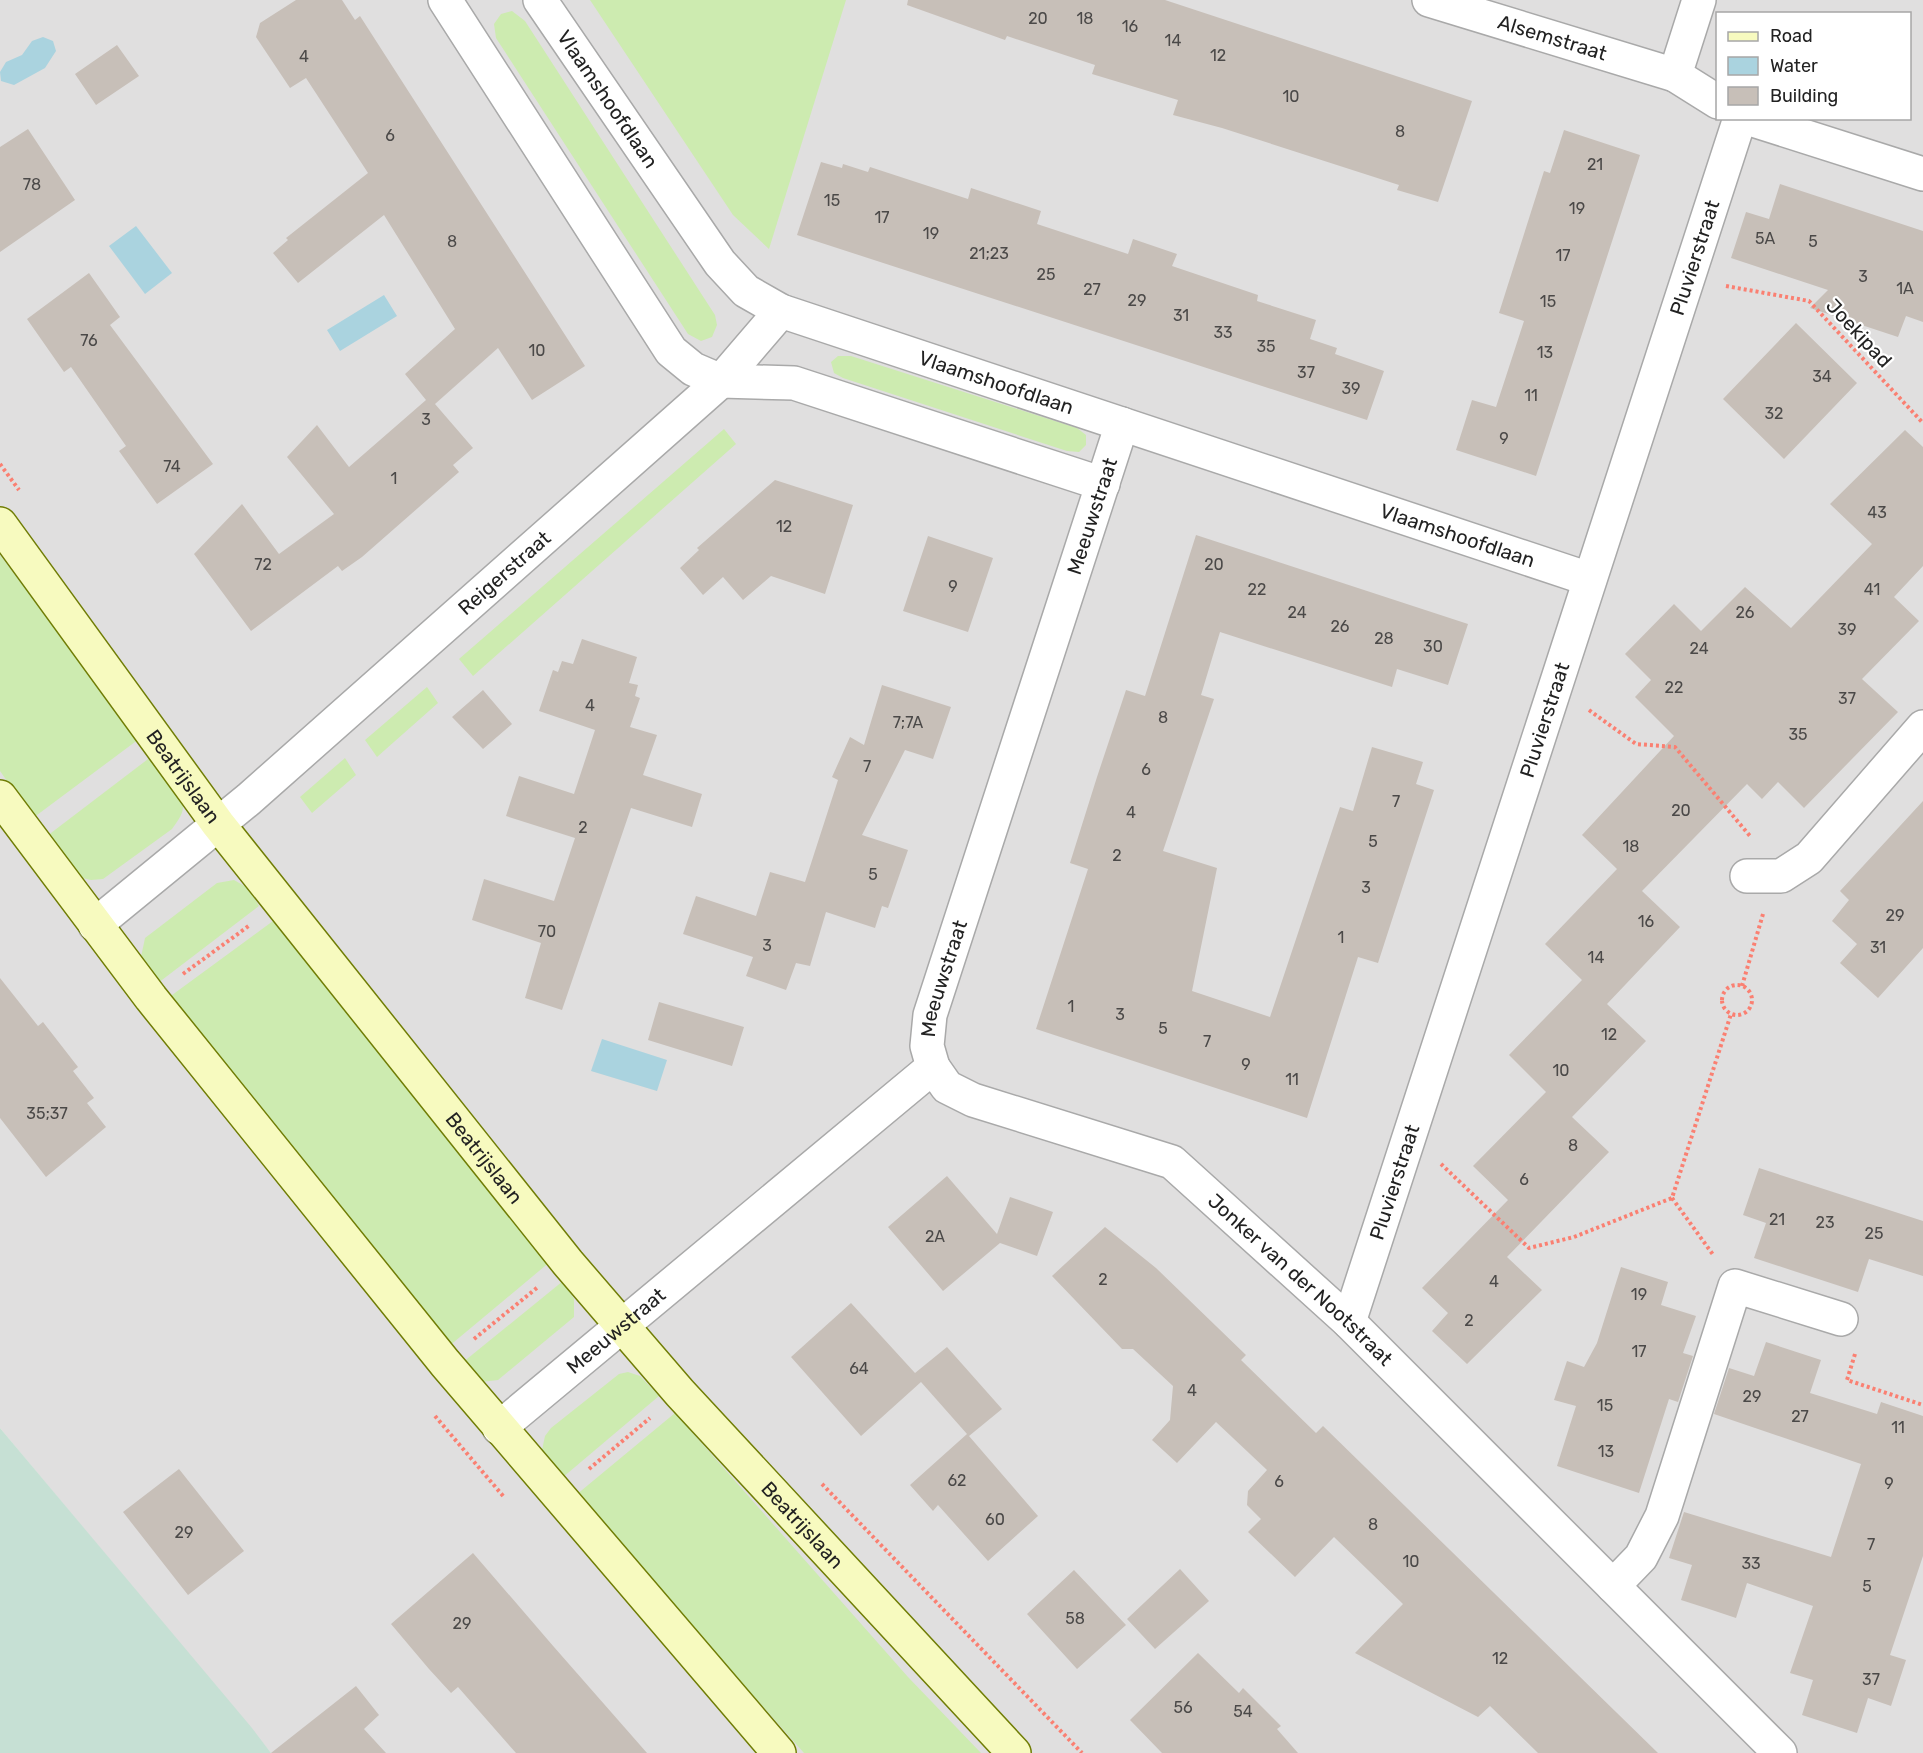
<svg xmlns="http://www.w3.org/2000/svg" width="1923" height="1753" viewBox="0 0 1923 1753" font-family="Rubik,sans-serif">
  <rect width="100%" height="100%" fill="#f2efe9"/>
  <path fill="#e0dfdf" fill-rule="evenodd" d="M0,0H1923V1753H271L0,1428ZM1718,14H1910V118H1718Z"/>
  <path fill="#cdebb0" d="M590,0H846L769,249L733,215Z
    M512,11L525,21L715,315L717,325L712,337L701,341L688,334L496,38L494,24L501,14Z
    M838,356H851L1077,428L1086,435V445L1079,452L1067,451L843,378L834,373L831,362Z
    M724,429L736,444L473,676L459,659Z
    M0,555L139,739L33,818L0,771Z
    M427,687L438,703L377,757L365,740Z
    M152,756C159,768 182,793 183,807C183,815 176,823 172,829L103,879L91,880L78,877L47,836Z
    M345,758L356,775L312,813L300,797Z
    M234,880L248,888L259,906L158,983L141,957L145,938L217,883Z
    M273,921L551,1261L448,1347L168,998Z
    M563,1281L574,1299V1317L498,1380L481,1382L462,1363Z
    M628,1372L640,1376L659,1396L562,1478L542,1450L545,1436L551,1428L619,1374Z
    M675,1413L908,1677L981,1753H804L576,1495Z"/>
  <path fill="#c6e0d4" d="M0,1428L252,1728L271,1753H0Z"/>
  <path fill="#aad3df" d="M43,37L53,41L56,51L45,68L14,85L1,81L0,72L6,62L22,55L32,41Z
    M136,226L172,273L145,294L109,246Z
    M384,295L397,316L340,351L327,330Z
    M602,1039L667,1060L657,1091L591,1071Z"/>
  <path fill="#c7bfb8" d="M296,0H342L355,20L360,16L585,366L532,400L498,348L435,404L473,448L453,465L459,472L362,557L342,571L338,566L251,631L194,554L242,504L279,554L334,514L287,457L317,425L349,467L426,400L405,374L455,329L384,215L298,283L273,253L288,240L286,238L368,173L306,78L290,88L256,37L260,23Z
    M908,0H1165L1472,101L1438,202L1397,190L1399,185L1222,128L1173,115L1178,100L1092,74L1095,65L1007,36L1005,40L907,5Z
    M117,45L139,76L96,105L75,74Z
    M28,129L75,200L0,252V147Z
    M1564,130L1640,155L1536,476L1456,450L1472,400L1496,407L1524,321L1499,313L1544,171L1550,173Z
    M821,162L842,168L843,164L868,172L870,167L968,199L971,188L1041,211L1037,224L1128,254L1133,239L1177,254L1172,266L1258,295L1257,301L1316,320L1310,339L1337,348L1335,354L1384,371L1367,420L797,235Z
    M1780,184L1923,231V322L1906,316L1898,337L1810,308L1828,290L1731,258L1746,212L1769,219Z
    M89,273L120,317L110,325L213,464L157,504L119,451L126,446L71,367L64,372L27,319Z
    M1796,323L1857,383L1784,459L1723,399Z
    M1905,430L1923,447V566L1894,597L1919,621L1862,679L1898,712L1804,808L1778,782L1762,799L1747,784L1642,891L1680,927L1607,1004L1646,1041L1572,1117L1609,1152L1507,1257L1542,1290L1467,1364L1432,1331L1448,1313L1422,1288L1508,1200L1473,1166L1546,1092L1509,1055L1582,980L1545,944L1617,869L1582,835L1674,736L1635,697L1651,680L1625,654L1674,604L1701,631L1745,587L1791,628L1872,544L1830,504Z
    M775,480L853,505L825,594L771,576L743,600L723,577L703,595L680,568L699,550L697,548Z
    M1196,535L1468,624L1448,685L1397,669L1392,687L1220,632L1201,695L1214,699L1163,851L1217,868L1192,991L1270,1017L1340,807L1353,811L1372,747L1423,762L1416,784L1434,790L1378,963L1358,957L1307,1118L1036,1029L1088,869L1070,863L1097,777L1126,690L1145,696Z
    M928,536L993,558L968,632L903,611Z
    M582,639L637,657L629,683L638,685L635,696L640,698L630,727L657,735L643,775L702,794L692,827L631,808L562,1010L525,998L541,943L472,920L484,879L554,901L575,838L506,816L519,776L574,794L595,730L539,711L553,670L558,672L562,661L573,664Z
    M882,685L951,707L933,759L905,750L862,835L908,850L888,908L882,906L875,928L826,912L810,966L796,963L786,990L746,976L753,957L683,934L696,896L756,916L770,872L805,882L838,780L832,777L850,737L864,745Z
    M483,690L512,724L483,749L452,717Z
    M1923,801V948L1878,998L1840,963L1857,944L1832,921L1849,900L1840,891Z
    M0,978L38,1026L43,1022L78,1067L73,1071L94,1098L87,1103L106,1127L46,1177L0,1118Z
    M659,1002L744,1027L732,1066L648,1040Z
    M1759,1168L1923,1221V1276L1869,1259L1858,1292L1754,1258L1766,1223L1743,1215Z
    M947,1176L997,1234L1010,1197L1053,1212L1037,1256L1000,1243L943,1291L888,1227Z
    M1105,1227L1156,1268L1246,1355L1241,1360L1316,1433L1323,1426L1658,1753H1538L1490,1706L1478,1717L1355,1653L1403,1604L1334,1537L1295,1577L1248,1532L1261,1519L1247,1505L1248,1491L1267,1470L1216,1422L1177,1463L1152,1440L1170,1420L1173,1386L1133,1349H1122L1052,1276Z
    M1621,1267L1668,1282L1661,1305L1696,1316L1683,1353L1693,1356L1678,1402L1669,1399L1639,1493L1557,1466L1576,1406L1554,1400L1567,1361L1584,1367L1597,1343Z
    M851,1303L915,1373L947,1347L1002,1409L969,1436L1038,1516L988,1561L938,1505L933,1511L910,1485L967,1434L921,1382L861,1436L791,1357Z
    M1766,1342L1821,1360L1810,1393L1877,1414L1881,1402L1923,1416V1556L1890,1655L1906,1660L1891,1706L1868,1698L1857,1733L1802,1715L1813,1680L1790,1673L1813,1606L1747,1583L1736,1618L1706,1608L1681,1600L1692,1565L1669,1558L1684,1512L1831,1557L1861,1464L1714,1414L1729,1368L1754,1376Z
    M179,1469L244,1551L188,1595L123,1512Z
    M473,1553L554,1647L647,1753H516L458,1687L451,1693L429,1669L391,1624Z
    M1180,1569L1209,1601L1155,1649L1127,1619Z
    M1074,1570L1126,1625L1077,1669L1027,1614Z
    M1198,1653L1239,1693L1243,1688L1281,1726L1277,1729L1298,1753H1162L1130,1720Z
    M356,1686L379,1715L364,1729L386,1753H271Z"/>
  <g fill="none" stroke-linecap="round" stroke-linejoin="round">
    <defs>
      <g id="street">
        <path d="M445,0L671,351L693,369L721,381L794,383L1103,484"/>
        <path id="s1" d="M540,0L720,263L746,291L781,311L1589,579"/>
        <path id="s2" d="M1429,0L1675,75"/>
        <path d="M1699,0L1675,75L1718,102"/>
        <path d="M1747,118L1923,174"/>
        <path d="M1747,876H1781L1809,858L1923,727"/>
        <path id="s3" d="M95,925L249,799L721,381L781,311"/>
        <path id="s4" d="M933,1067L947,1087L973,1100L1172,1162L1349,1322L1780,1753"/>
        <path id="s5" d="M1349,1322L1740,118"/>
        <path id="s6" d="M499,1428L933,1067L927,1046L930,1015L1122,424"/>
        <path d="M1613,1586L1641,1557L1662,1516L1735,1286L1841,1319"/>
      </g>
      <g id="secondary">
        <path id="s7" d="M0,524L218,824L568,1263L680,1393L1014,1753"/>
        <path d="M0,797L151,998L445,1363L779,1753"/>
      </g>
    </defs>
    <use href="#street" stroke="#a9a9a9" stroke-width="36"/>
    <use href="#secondary" stroke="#707d05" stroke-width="36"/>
    <path stroke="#fa8072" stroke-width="4" stroke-dasharray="3 3" stroke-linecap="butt" d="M1726,286L1809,301L1923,423
      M0,464L19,490
      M1589,710L1636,744L1675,747L1750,836
      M183,974L250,925
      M1722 1000a15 15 0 1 1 30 0a15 15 0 1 1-30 0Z
      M1742,986L1763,914
      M1441,1164L1529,1248L1574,1237L1672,1198L1731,1014
      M1672,1198L1714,1256
      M474,1339L538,1287
      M1855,1354L1847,1380L1923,1405
      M435,1416L504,1497
      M589,1469L650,1418
      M822,1484L1082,1753"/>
    <use href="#street" stroke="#fff" stroke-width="33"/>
    <use href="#secondary" stroke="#f7fabf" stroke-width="33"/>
  </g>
  <g text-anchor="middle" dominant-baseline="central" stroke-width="4.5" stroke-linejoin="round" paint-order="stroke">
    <g font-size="16" fill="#4b4948">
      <text x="1038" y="18">20</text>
      <text x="1085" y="18">18</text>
      <text x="1130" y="26">16</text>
      <text x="1173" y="40">14</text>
      <text x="1218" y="55">12</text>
      <text x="304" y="56">4</text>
      <text x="1291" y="96">10</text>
      <text x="1400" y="131">8</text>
      <text x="390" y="135">6</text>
      <text x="1595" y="164">21</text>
      <text x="32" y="184">78</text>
      <text x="832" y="200">15</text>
      <text x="1577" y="208">19</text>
      <text x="882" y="217">17</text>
      <text x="931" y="233">19</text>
      <text x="1765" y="238">5A</text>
      <text x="452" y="241">8</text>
      <text x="1813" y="241">5</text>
      <text x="989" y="253">21;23</text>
      <text x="1563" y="255">17</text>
      <text x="1046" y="274">25</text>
      <text x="1863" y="276">3</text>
      <text x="1905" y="288">1A</text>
      <text x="1092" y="289">27</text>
      <text x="1137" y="300">29</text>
      <text x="1548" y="301">15</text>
      <text x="1181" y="315">31</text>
      <text x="1223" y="332">33</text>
      <text x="89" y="340">76</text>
      <text x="1266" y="346">35</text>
      <text x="537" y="350">10</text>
      <text x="1545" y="352">13</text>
      <text x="1306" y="372">37</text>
      <text x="1822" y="376">34</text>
      <text x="1351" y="388">39</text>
      <text x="1531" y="395">11</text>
      <text x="1774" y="413">32</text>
      <text x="426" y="419">3</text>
      <text x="1504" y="438">9</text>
      <text x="172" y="466">74</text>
      <text x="394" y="478">1</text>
      <text x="1877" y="512">43</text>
      <text x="784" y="526">12</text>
      <text x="263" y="564">72</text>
      <text x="1214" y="564">20</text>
      <text x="953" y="586">9</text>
      <text x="1257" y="589">22</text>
      <text x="1872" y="589">41</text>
      <text x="1297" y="612">24</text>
      <text x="1745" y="612">26</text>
      <text x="1340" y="626">26</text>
      <text x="1847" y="629">39</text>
      <text x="1384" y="638">28</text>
      <text x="1433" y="646">30</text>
      <text x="1699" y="648">24</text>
      <text x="1674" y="687">22</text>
      <text x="1847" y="698">37</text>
      <text x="590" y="705">4</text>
      <text x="1163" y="717">8</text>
      <text x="908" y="722">7;7A</text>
      <text x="1798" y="734">35</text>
      <text x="867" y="766">7</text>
      <text x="1146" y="769">6</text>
      <text x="1396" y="801">7</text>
      <text x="1681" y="810">20</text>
      <text x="1131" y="812">4</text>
      <text x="583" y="827">2</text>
      <text x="1373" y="841">5</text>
      <text x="1631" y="846">18</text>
      <text x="1117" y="855">2</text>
      <text x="873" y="874">5</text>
      <text x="1366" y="887">3</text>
      <text x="1895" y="915">29</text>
      <text x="1646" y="921">16</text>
      <text x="547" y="931">70</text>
      <text x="1341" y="937">1</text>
      <text x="767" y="945">3</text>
      <text x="1878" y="947">31</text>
      <text x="1596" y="957">14</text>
      <text x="1071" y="1006">1</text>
      <text x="1120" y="1014">3</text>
      <text x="1163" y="1028">5</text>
      <text x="1609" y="1034">12</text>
      <text x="1207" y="1041">7</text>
      <text x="1246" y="1064">9</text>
      <text x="1561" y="1070">10</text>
      <text x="1292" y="1079">11</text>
      <text x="47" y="1113">35;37</text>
      <text x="1573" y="1145">8</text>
      <text x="1524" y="1179">6</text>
      <text x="1777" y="1219">21</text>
      <text x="1825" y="1222">23</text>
      <text x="1874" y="1233">25</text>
      <text x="935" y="1236">2A</text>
      <text x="1103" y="1279">2</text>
      <text x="1494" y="1281">4</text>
      <text x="1639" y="1294">19</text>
      <text x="1469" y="1320">2</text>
      <text x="1639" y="1351">17</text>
      <text x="859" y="1368">64</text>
      <text x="1192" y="1390">4</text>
      <text x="1752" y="1396">29</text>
      <text x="1605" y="1405">15</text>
      <text x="1800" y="1416">27</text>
      <text x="1898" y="1427">11</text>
      <text x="1606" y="1451">13</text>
      <text x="957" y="1480">62</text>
      <text x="1279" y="1481">6</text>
      <text x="1889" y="1483">9</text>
      <text x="995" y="1519">60</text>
      <text x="1373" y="1524">8</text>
      <text x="184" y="1532">29</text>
      <text x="1871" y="1544">7</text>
      <text x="1411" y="1561">10</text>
      <text x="1751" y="1563">33</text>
      <text x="1867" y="1586">5</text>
      <text x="1075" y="1618">58</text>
      <text x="462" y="1623">29</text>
      <text x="1500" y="1658">12</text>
      <text x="1871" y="1679">37</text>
      <text x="1183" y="1707">56</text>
      <text x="1243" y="1711">54</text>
    </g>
    <g font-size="20" fill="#222" stroke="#fff">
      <text stroke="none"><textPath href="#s2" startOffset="129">Alsemstraat</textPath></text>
      <text stroke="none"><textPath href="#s1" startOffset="120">Vlaamshoofdlaan</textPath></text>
      <text stroke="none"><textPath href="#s5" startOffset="1119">Pluvierstraat</textPath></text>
      <text transform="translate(1859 333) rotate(47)">Joekipad</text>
      <text stroke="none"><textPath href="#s1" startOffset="624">Vlaamshoofdlaan</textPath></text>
      <text stroke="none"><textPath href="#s6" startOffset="1142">Meeuwstraat</textPath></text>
      <text stroke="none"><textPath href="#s1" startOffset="1110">Vlaamshoofdlaan</textPath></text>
      <text stroke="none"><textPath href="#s3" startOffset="540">Reigerstraat</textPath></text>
      <text stroke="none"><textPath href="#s5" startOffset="633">Pluvierstraat</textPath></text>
      <text stroke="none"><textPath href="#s7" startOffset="312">Beatrijslaan</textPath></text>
      <text stroke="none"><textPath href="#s6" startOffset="656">Meeuwstraat</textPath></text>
      <text stroke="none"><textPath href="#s7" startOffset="798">Beatrijslaan</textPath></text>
      <text stroke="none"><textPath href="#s5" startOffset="147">Pluvierstraat</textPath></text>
      <text stroke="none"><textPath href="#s4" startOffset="436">Jonker van der Nootstraat</textPath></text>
      <text stroke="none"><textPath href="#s6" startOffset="152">Meeuwstraat</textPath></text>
      <text stroke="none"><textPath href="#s7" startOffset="1284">Beatrijslaan</textPath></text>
    </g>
  </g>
  <rect x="1716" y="12" width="195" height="108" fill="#ffffff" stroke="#a7a7a7" stroke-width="1.5"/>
  <rect x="1728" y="32" width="30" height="9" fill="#f7fabf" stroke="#a7a7a7" stroke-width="1.5"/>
  <text x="1770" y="42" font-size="18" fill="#222222">Road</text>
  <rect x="1728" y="57" width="30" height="18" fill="#aad3df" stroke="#a7a7a7" stroke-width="1.5"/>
  <text x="1770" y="72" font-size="18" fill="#222222">Water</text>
  <rect x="1728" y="87" width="30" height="18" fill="#c7bfb8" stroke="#a7a7a7" stroke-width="1.5"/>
  <text x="1770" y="102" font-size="18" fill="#222222">Building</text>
</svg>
